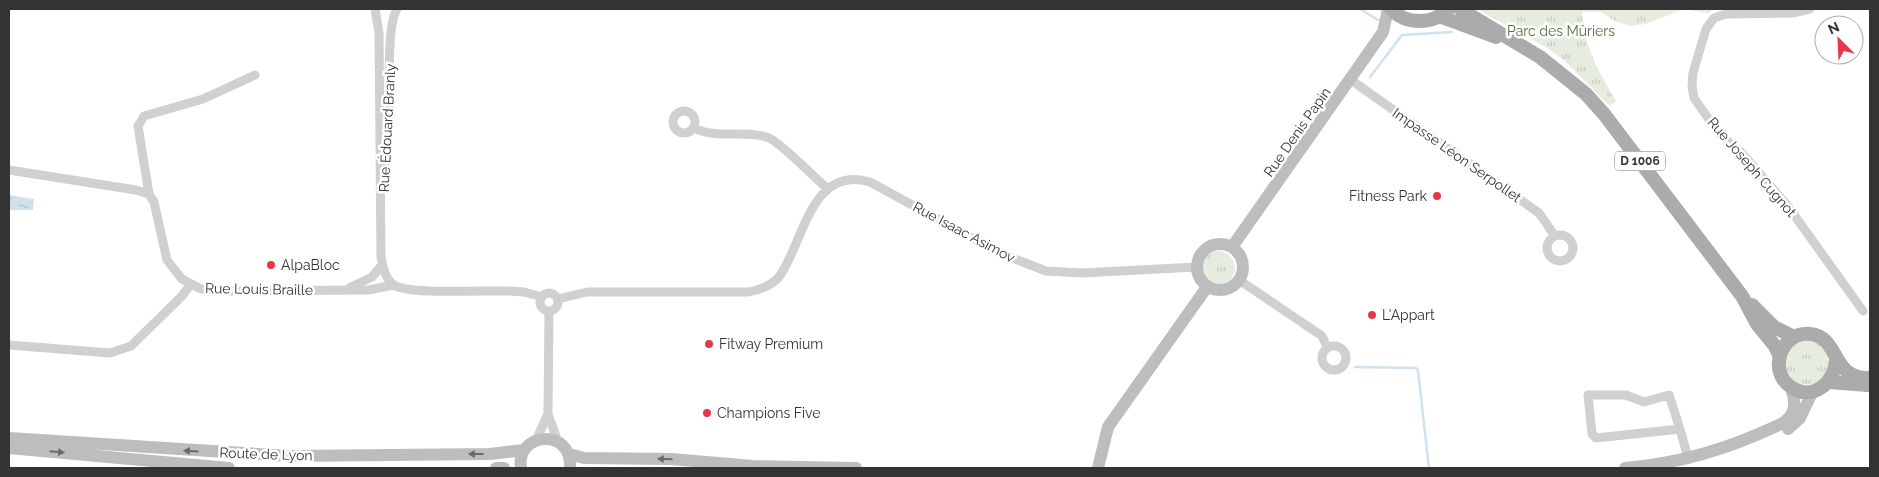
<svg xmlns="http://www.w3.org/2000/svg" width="1879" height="477" font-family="Raleway,sans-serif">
  <defs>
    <pattern id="grass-tufts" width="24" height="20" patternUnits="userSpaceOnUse" patternTransform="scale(1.25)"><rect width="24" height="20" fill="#e6ecdf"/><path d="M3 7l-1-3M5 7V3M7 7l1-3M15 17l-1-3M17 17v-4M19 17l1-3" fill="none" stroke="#c6cbc0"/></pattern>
    <pattern id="water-ripples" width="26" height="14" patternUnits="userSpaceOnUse" patternTransform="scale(1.25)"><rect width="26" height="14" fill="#cfe2ee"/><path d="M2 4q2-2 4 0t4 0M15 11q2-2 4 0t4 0" fill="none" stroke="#b2c2cd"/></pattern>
  </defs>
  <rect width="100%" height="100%" fill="#fff"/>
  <path fill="url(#grass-tufts)" d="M 1477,9 L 1715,9 L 1708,13 L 1683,9 L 1646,24 L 1630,26 L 1615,21 L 1601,12 L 1582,12 C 1584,46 1599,73 1616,101 L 1610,106 L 1567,63 L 1549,49 Z
    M1201 268a17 17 0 1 1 34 0a17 17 0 1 1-34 0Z
    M1785 363a22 22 0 1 1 44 0a22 22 0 1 1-44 0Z"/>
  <path fill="url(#water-ripples)" d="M 9,195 L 34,199 L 33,210 L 9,210 Z"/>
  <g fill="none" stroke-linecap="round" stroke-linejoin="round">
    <path stroke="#cfe2ee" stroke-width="2.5" d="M 1360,9 L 1378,20
      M 1370,77 L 1402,35 L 1452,32
      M 1355,367 L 1416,368 L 1418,371 L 1429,468"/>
    <path stroke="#d0d0d0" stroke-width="9" d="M 375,9 L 379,33 L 381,257 C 383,267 385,279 394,285 C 408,295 487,290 509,291 L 524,292 L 542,297
      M 1810,9 L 1793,13 L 1726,14 L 1714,18 L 1706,29 L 1693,73 L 1692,86 L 1694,98 L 1720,135 L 1741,152 L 1787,205 L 1863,311
      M 1351,80 L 1539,213 L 1555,236
      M673 122a11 11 0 1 1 22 0a11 11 0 1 1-22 0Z
      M 694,128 C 718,140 745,129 769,138 C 780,142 816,179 828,189
      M 9,170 L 136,190 L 149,194 L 154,202 L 167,260 L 182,279 L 201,289 L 228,291 L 368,290 L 394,285
      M 385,171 C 386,153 389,135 390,117 C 390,93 386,27 397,9
      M 149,194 L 138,126 L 144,116 L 203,99 L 255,75
      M1547 248a13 13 0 1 1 26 0a13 13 0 1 1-26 0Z
      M 1239,280 L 1322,336 L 1327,347
      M 349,288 L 372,277 L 382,265
      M540 302a9 9 0 1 1 18 0a9 9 0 1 1-18 0Z
      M 558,299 L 587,292 L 749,292 C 761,289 774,285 781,274 C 804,239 812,165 870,182 L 1002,254 L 1046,271 L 1082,273 L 1196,267
      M 549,311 L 548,414 L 558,442
      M 9,345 L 110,353 L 131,346 L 182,296 L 190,285
      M1322 358a12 12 0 1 1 24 0a12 12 0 1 1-24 0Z
      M 1680,429 L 1596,438 L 1592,434 L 1588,395 L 1626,395 L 1644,402 L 1669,395 C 1676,416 1683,437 1688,459
      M 536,440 L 548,414"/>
    <path stroke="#bdbdbd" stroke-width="12" d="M1197 267a23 23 0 1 1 46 0a23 23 0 1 1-46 0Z
      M 1232,247 L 1383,32 L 1388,9
      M 1788,429 L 1800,418 L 1813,391
      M 9,438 L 289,456 L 490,454 L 524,450
      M 9,448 L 229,468
      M 569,454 L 584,458 L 671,459 L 753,466 L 856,468
      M 496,468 L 504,468
      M 521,468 C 515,432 573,427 570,468
      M 1098,468 L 1108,427 L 1207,287
      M 1625,468 C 1682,463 1727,449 1779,425 C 1795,417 1797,404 1791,388"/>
    <path stroke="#ababab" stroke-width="14" d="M 1391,9 C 1406,25 1433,25 1448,9
      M 1460,9 L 1540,57 L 1586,94 L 1604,114 L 1742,296 L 1757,324 L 1775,346 L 1779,355
      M 1439,16 L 1496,37
      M 1752,305 L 1774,327 L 1794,337
      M 1836,360 C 1835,383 1812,402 1791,387 C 1767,371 1781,331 1810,334 C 1841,337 1830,380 1870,378
      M 1829,382 L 1868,385"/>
  </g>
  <defs><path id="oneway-solid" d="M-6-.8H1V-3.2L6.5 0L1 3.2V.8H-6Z" transform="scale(1.25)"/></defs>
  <g fill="#6a6a6a">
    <use href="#oneway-solid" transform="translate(191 451) rotate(-176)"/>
    <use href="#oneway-solid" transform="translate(57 452) rotate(5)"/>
    <use href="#oneway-solid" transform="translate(476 454) rotate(180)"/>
    <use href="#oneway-solid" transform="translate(665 459) rotate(-178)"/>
  </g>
  <g fill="#e63946" stroke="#fff" stroke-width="2">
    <circle cx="1437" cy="196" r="5"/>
    <circle cx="271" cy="265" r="5"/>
    <circle cx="1372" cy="315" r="5"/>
    <circle cx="709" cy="344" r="5"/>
    <circle cx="707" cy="413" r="5"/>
  </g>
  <g text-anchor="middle" stroke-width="5" stroke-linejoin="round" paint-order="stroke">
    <rect fill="#fff" stroke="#707070" stroke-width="1" x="1615" y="151.5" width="50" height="19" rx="4"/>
    <g font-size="12" font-weight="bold" fill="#333">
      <text x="1640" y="165">D 1006</text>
    </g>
    <g font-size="14" fill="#56703f" stroke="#fff">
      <text x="1561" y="36">Parc des Mûriers</text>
    </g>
    <g font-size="14" fill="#333" stroke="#fff">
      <text transform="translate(387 128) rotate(-87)" y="5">Rue Édouard Branly</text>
      <text transform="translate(1297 132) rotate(-55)" y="5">Rue Denis Papin</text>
      <text transform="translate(1457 155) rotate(35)" y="5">Impasse Léon Serpollet</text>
      <text transform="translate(1752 167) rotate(49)" y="5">Rue Joseph Cugnot</text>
      <text transform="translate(964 232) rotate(28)" y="5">Rue Isaac Asimov</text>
      <text transform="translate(259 289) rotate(1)" y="5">Rue Louis Braille</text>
      <text transform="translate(266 454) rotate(2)" y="5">Route de Lyon</text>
    </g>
    <g font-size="14" fill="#333" stroke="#fff" text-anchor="start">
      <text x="1427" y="201" text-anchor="end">Fitness Park</text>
      <text x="281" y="270">AlpaBloc</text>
      <text x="1382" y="320">L'Appart</text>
      <text x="719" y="349">Fitway Premium</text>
      <text x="717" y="418">Champions Five</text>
    </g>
  </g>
  <rect width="1879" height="477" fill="none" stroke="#333333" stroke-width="20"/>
  <g transform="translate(1839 40) rotate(336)"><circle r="24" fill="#ffffff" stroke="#adadad"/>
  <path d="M0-4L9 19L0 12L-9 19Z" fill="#e63946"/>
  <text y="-8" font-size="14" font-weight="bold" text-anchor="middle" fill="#333333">N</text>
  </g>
</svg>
